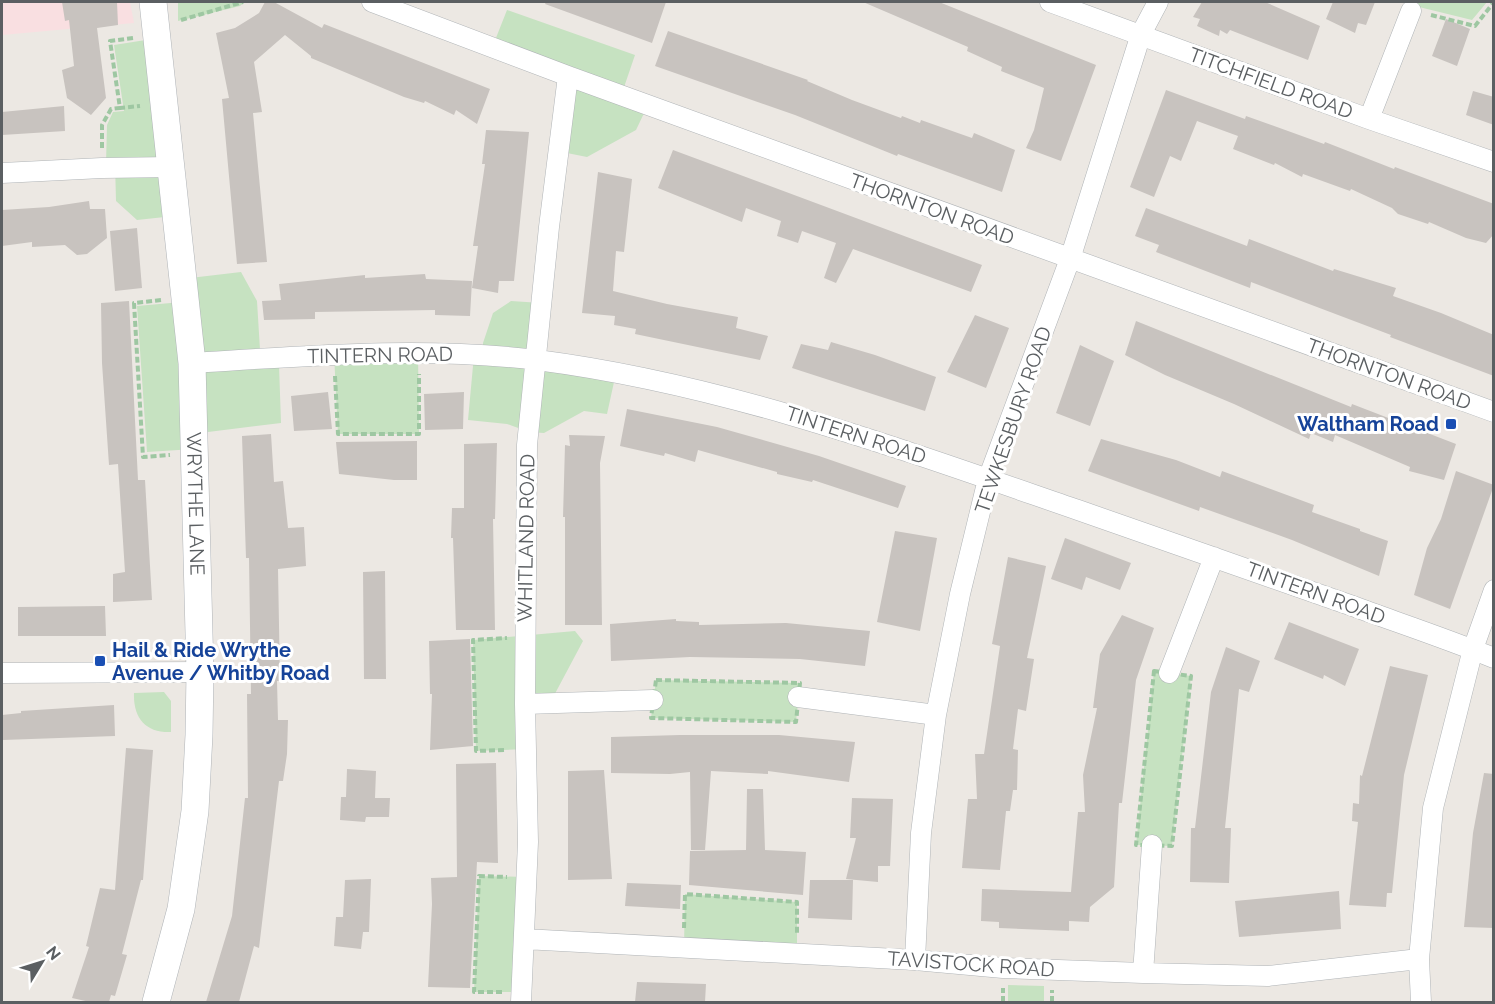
<svg xmlns="http://www.w3.org/2000/svg" width="1495" height="1004" font-family="Raleway,sans-serif">
  <rect width="100%" height="100%" fill="#ece8e3"/>
  <path fill="#f9dfe1" d="M 2,2 L 130,2 L 134,23 L 2,35 Z"/>
  <path fill="#c6e2c1" d="M 178,2 L 245,2 L 240,6 L 178,21 Z
    M 1407,2 L 1487,2 L 1472,20 L 1415,6 Z
    M 507,10 L 635,55 L 621,96 L 492,48 Z
    M 152,39 L 174,216 L 137,220 L 116,201 L 115,163 L 106,164 L 107,125 L 113,112 L 124,111 L 114,45 Z
    M 572,83 L 646,109 L 636,130 L 587,157 L 562,152 Z
    M 241,272 L 257,301 L 261,366 L 279,365 L 281,423 L 200,433 L 190,278 Z
    M 511,301 L 541,303 L 537,360 L 616,373 L 607,414 L 584,411 L 544,433 L 529,432 L 507,424 L 468,420 L 474,355 L 483,355 L 483,343 L 493,313 Z
    M 182,302 L 194,449 L 147,452 L 137,306 Z
    M 418,353 L 419,434 L 338,434 L 334,354 Z
    M 575,631 L 583,641 L 550,703 L 526,704 L 526,749 L 476,751 L 473,640 Z
    M 1154,671 L 1191,676 L 1172,846 L 1136,845 Z
    M 656,680 L 800,683 L 796,722 L 651,718 Z
    M 164,692 L 171,701 L 171,732 C 146,733 133,718 134,693 Z
    M 479,876 L 526,877 L 521,992 L 474,992 Z
    M 685,894 L 797,902 L 797,953 L 684,947 Z
    M 1008,985 L 1044,986 L 1044,1002 L 1008,1002 Z"/>
  <path fill="#c8c3bf" d="M 62,2 L 117,2 L 118,25 L 97,28 L 106,98 L 91,115 L 67,98 L 62,70 L 74,66 L 69,20 L 65,21 Z
    M 265,2 L 274,2 L 322,28 L 324,24 L 490,89 L 477,124 L 456,110 L 454,115 L 425,101 L 424,103 L 404,97 L 311,58 L 311,56 L 285,35 L 254,62 L 262,112 L 253,113 L 267,262 L 237,264 L 222,99 L 229,98 L 216,33 L 235,28 L 259,13 Z
    M 546,2 L 666,2 L 652,43 L 545,4 Z
    M 863,2 L 939,2 L 1096,65 L 1061,161 L 1026,148 L 1034,130 L 1044,88 L 1001,71 L 1002,67 L 967,51 L 968,47 Z
    M 1202,2 L 1265,2 L 1320,26 L 1308,60 L 1230,30 L 1227,34 L 1220,30 L 1219,36 L 1197,26 L 1200,19 L 1193,17 Z
    M 1333,2 L 1375,2 L 1366,25 L 1358,23 L 1355,33 L 1326,19 Z
    M 1446,19 L 1470,29 L 1457,66 L 1432,56 Z
    M 668,31 L 808,80 L 807,81 L 852,100 L 901,118 L 902,116 L 920,123 L 921,120 L 972,138 L 974,133 L 1015,150 L 1002,192 L 898,154 L 897,156 L 795,115 L 655,66 Z
    M 1166,90 L 1245,119 L 1246,116 L 1324,144 L 1325,142 L 1394,169 L 1395,167 L 1494,204 L 1494,234 L 1486,243 L 1466,238 L 1429,222 L 1428,224 L 1398,214 L 1392,208 L 1351,189 L 1350,191 L 1303,174 L 1302,177 L 1275,163 L 1274,165 L 1233,149 L 1238,136 L 1197,121 L 1181,161 L 1170,156 L 1154,197 L 1130,187 Z
    M 1473,91 L 1494,97 L 1494,125 L 1466,115 Z
    M 64,106 L 65,131 L 2,135 L 2,112 Z
    M 486,130 L 529,132 L 514,281 L 499,281 L 498,293 L 472,288 L 478,246 L 473,246 L 485,164 L 482,164 Z
    M 673,150 L 982,265 L 971,292 L 853,249 L 836,283 L 824,278 L 836,243 L 802,231 L 798,243 L 777,236 L 781,221 L 746,208 L 742,222 L 658,188 Z
    M 598,172 L 632,179 L 624,252 L 616,251 L 613,291 L 667,304 L 738,317 L 736,328 L 768,336 L 760,360 L 635,334 L 636,329 L 614,325 L 615,316 L 582,313 Z
    M 89,201 L 90,209 L 105,209 L 107,238 L 87,254 L 77,255 L 65,245 L 32,247 L 32,242 L 2,246 L 2,210 L 49,207 Z
    M 1146,208 L 1247,246 L 1249,239 L 1333,271 L 1334,269 L 1396,288 L 1393,296 L 1441,313 L 1494,335 L 1494,376 L 1390,337 L 1391,335 L 1251,282 L 1250,288 L 1156,252 L 1159,245 L 1135,236 Z
    M 137,228 L 142,288 L 115,291 L 110,231 Z
    M 425,274 L 426,279 L 472,281 L 470,316 L 435,315 L 435,310 L 315,312 L 315,319 L 264,320 L 262,301 L 281,300 L 279,284 L 365,275 L 365,278 Z
    M 129,301 L 138,480 L 145,480 L 152,600 L 113,602 L 113,574 L 125,572 L 118,464 L 109,465 L 102,363 L 101,303 Z
    M 975,315 L 1009,328 L 986,388 L 947,372 Z
    M 1136,321 L 1351,407 L 1352,404 L 1456,444 L 1444,480 L 1409,471 L 1410,467 L 1335,435 L 1333,442 L 1311,433 L 1309,439 L 1234,404 L 1165,375 L 1125,355 Z
    M 831,342 L 875,355 L 936,377 L 925,411 L 792,368 L 801,344 L 828,350 Z
    M 1080,345 L 1114,361 L 1090,426 L 1056,413 Z
    M 328,392 L 332,429 L 294,431 L 291,396 Z
    M 464,392 L 463,429 L 425,430 L 424,394 Z
    M 627,409 L 717,427 L 819,456 L 906,486 L 898,508 L 813,480 L 812,482 L 777,474 L 777,472 L 698,450 L 695,462 L 665,453 L 664,456 L 620,446 Z
    M 271,434 L 274,482 L 283,481 L 288,528 L 304,527 L 306,566 L 278,569 L 280,681 L 277,681 L 278,720 L 288,720 L 287,754 L 283,781 L 279,781 L 259,948 L 254,946 L 239,1002 L 206,1002 L 232,916 L 245,798 L 248,798 L 247,694 L 251,694 L 249,558 L 246,558 L 242,436 Z
    M 569,435 L 605,436 L 600,463 L 602,625 L 565,625 L 565,517 L 563,517 L 565,445 L 570,446 Z
    M 1101,439 L 1176,460 L 1220,477 L 1222,471 L 1314,505 L 1312,512 L 1360,529 L 1360,531 L 1388,541 L 1379,576 L 1292,540 L 1200,507 L 1199,511 L 1088,471 Z
    M 417,441 L 417,480 L 394,480 L 339,474 L 336,442 Z
    M 497,443 L 495,519 L 493,519 L 495,630 L 456,630 L 453,538 L 451,538 L 452,508 L 464,508 L 464,444 Z
    M 1456,471 L 1494,485 L 1450,609 L 1414,595 L 1427,548 L 1441,519 Z
    M 895,531 L 937,538 L 920,631 L 877,622 Z
    M 1065,538 L 1131,563 L 1120,590 L 1086,577 L 1082,590 L 1051,579 Z
    M 1008,557 L 1046,566 L 1027,658 L 1034,659 L 1026,711 L 1018,709 L 1013,749 L 1018,750 L 1017,790 L 1013,790 L 1010,811 L 1006,811 L 1000,870 L 962,868 L 968,799 L 977,799 L 975,754 L 984,754 L 1000,646 L 992,644 Z
    M 385,571 L 386,679 L 364,679 L 363,572 Z
    M 105,606 L 106,636 L 18,636 L 18,607 Z
    M 1122,615 L 1154,628 L 1136,680 L 1122,803 L 1119,803 L 1114,887 L 1090,907 L 1089,922 L 1069,921 L 1069,931 L 999,928 L 999,922 L 981,921 L 982,889 L 1071,892 L 1078,812 L 1085,812 L 1083,775 L 1097,708 L 1093,708 L 1100,654 Z
    M 676,619 L 676,621 L 699,622 L 699,625 L 786,623 L 870,631 L 865,666 L 800,659 L 690,657 L 611,661 L 610,624 Z
    M 1289,622 L 1359,649 L 1345,686 L 1324,675 L 1323,679 L 1274,659 Z
    M 470,639 L 473,746 L 430,750 L 432,694 L 430,694 L 429,641 Z
    M 1226,647 L 1260,661 L 1249,692 L 1239,689 L 1225,828 L 1231,828 L 1229,883 L 1190,882 L 1191,828 L 1195,828 L 1211,692 Z
    M 1390,666 L 1428,675 L 1404,775 L 1392,893 L 1387,893 L 1386,907 L 1349,905 L 1358,822 L 1352,821 L 1353,803 L 1359,804 L 1360,775 L 1362,776 Z
    M 114,705 L 115,736 L 3,740 L 2,715 L 21,713 L 21,711 Z
    M 680,735 L 779,735 L 855,742 L 849,782 L 768,771 L 768,774 L 711,771 L 705,850 L 691,850 L 690,772 L 670,774 L 611,773 L 611,737 Z
    M 126,748 L 153,750 L 143,880 L 141,880 L 122,954 L 127,955 L 115,996 L 111,995 L 109,1002 L 90,1002 L 72,998 L 89,947 L 86,946 L 100,888 L 115,890 Z
    M 496,763 L 498,863 L 477,862 L 470,988 L 428,987 L 432,904 L 431,878 L 457,877 L 456,764 Z
    M 347,769 L 376,771 L 375,798 L 390,798 L 389,817 L 366,817 L 365,822 L 340,820 L 341,797 L 346,797 Z
    M 604,770 L 612,879 L 568,880 L 568,771 Z
    M 1484,773 L 1494,774 L 1494,928 L 1464,927 L 1473,833 Z
    M 747,789 L 763,789 L 765,850 L 806,852 L 803,895 L 689,885 L 690,851 L 746,850 Z
    M 852,798 L 893,799 L 890,866 L 878,866 L 878,882 L 846,879 L 856,838 L 850,838 Z
    M 371,879 L 369,932 L 363,932 L 361,949 L 334,946 L 336,917 L 343,917 L 345,880 Z
    M 810,880 L 853,880 L 852,920 L 808,918 Z
    M 627,883 L 681,885 L 680,909 L 625,906 Z
    M 1339,891 L 1341,929 L 1239,937 L 1235,901 Z
    M 637,982 L 706,984 L 705,1002 L 635,1002 Z"/>
  <g fill="none" stroke-linecap="round" stroke-linejoin="round">
    <defs>
      <path id="street" d="M 372,2 L 568,76 L 1494,412
        M 1050,2 L 1369,119 L 1494,162
        M 1369,119 L 1411,11
        M 2,173 L 102,168 L 172,167
        M 192,363 C 306,356 422,346 537,360 C 724,384 901,449 1078,510 C 1168,541 1257,573 1347,604 C 1396,622 1445,638 1494,658
        M 2,673 L 200,672
        M 1169,673 L 1214,557
        M 798,697 L 936,715
        M 525,704 L 653,700
        M 524,939 L 915,960 L 1003,968 L 1143,973 L 1268,976 L 1419,959
        M 915,960 L 921,833 L 936,715 L 960,594 L 988,479 L 1070,259 L 1141,34 L 1158,2
        M 1143,973 L 1152,845
        M 521,1002 L 528,842 L 525,704 L 527,445 L 549,227 L 568,76
        M 1421,1002 L 1419,959 L 1433,808 L 1473,649 L 1494,590"/>
      <g id="secondary">
        <path id="s1" d="M 153,2 L 192,363 L 200,672 L 199,735 L 195,811 L 181,909 L 156,1002"/>
      </g>
    </defs>
    <use href="#street" stroke="#b0b4b7" stroke-width="21"/>
    <use href="#secondary" stroke="#afb3b7" stroke-width="28"/>
    <path stroke="#9ec7a2" stroke-width="4" stroke-dasharray="6 3" stroke-linecap="butt" d="M 1431,15 L 1475,26 L 1494,2
      M 181,20 L 243,2
      M 133,38 L 110,41 L 120,108 L 140,106
      M 102,148 L 102,125 L 111,109 L 120,108
      M 161,300 L 134,303 L 143,457 L 170,455
      M 335,376 L 338,434 L 419,434 L 419,374
      M 1154,671 L 1191,676 L 1172,846 L 1136,845 Z
      M 656,680 L 800,683 L 796,722 L 651,718 Z
      M 504,750 L 476,751 L 473,640 L 507,638
      M 684,928 L 685,894 L 797,902 L 797,934
      M 502,992 L 474,992 L 479,876 L 507,877
      M 1003,1002 L 1003,988
      M 1052,1002 L 1052,990"/>
    <use href="#street" stroke="#fff" stroke-width="20"/>
    <use href="#secondary" stroke="#fff" stroke-width="27"/>
  </g>
  <g fill="#1a4fb4" stroke="#fff" stroke-width="2">
    <rect x="1445" y="418" width="12" height="12" rx="3"/>
    <rect x="94" y="655" width="12" height="12" rx="3"/>
  </g>
  <g text-anchor="middle" stroke-width="6" stroke-linejoin="round" paint-order="stroke">
    <g font-size="20" fill="#5b5f62" stroke="#fff">
      <text transform="translate(1271 83) rotate(20)" y="7">TITCHFIELD ROAD</text>
      <text transform="translate(932 209) rotate(20)" y="7">THORNTON ROAD</text>
      <text transform="translate(380 355) rotate(-1)" y="7">TINTERN ROAD</text>
      <text transform="translate(1389 374) rotate(20)" y="7">THORNTON ROAD</text>
      <text transform="translate(1013 420) rotate(-71)" y="7">TEWKESBURY ROAD</text>
      <text transform="translate(856 435) rotate(18)" y="7">TINTERN ROAD</text>
      <text dy="7" stroke="none"><textPath href="#s1" startOffset="504">WRYTHE LANE</textPath></text>
      <text transform="translate(526 538) rotate(-89)" y="7">WHITLAND ROAD</text>
      <text transform="translate(1316 593) rotate(20)" y="7">TINTERN ROAD</text>
      <text transform="translate(971 964) rotate(4)" y="7">TAVISTOCK ROAD</text>
    </g>
    <g font-size="20" font-weight="bold" fill="#164399" stroke="#fff" text-anchor="end">
      <text x="1439" y="431">Waltham Road</text>
      <text x="112" y="657" text-anchor="start">Hail &amp; Ride Wrythe<tspan x="112" dy="23">Avenue / Whitby Road</tspan></text>
    </g>
  </g>
  <rect width="1495" height="1004" fill="none" stroke="#5b5f62" stroke-width="6"/>
  <g transform="translate(42 962) rotate(52)" stroke="#ffffff" stroke-width="4.5" paint-order="stroke">
  <path d="M0-4.5L10 22L0 15L-10 22Z" fill="#5b5f62"/>
  <text y="-9" font-size="16" font-weight="bold" text-anchor="middle" fill="#5b5f62">N</text>
  </g>
</svg>
